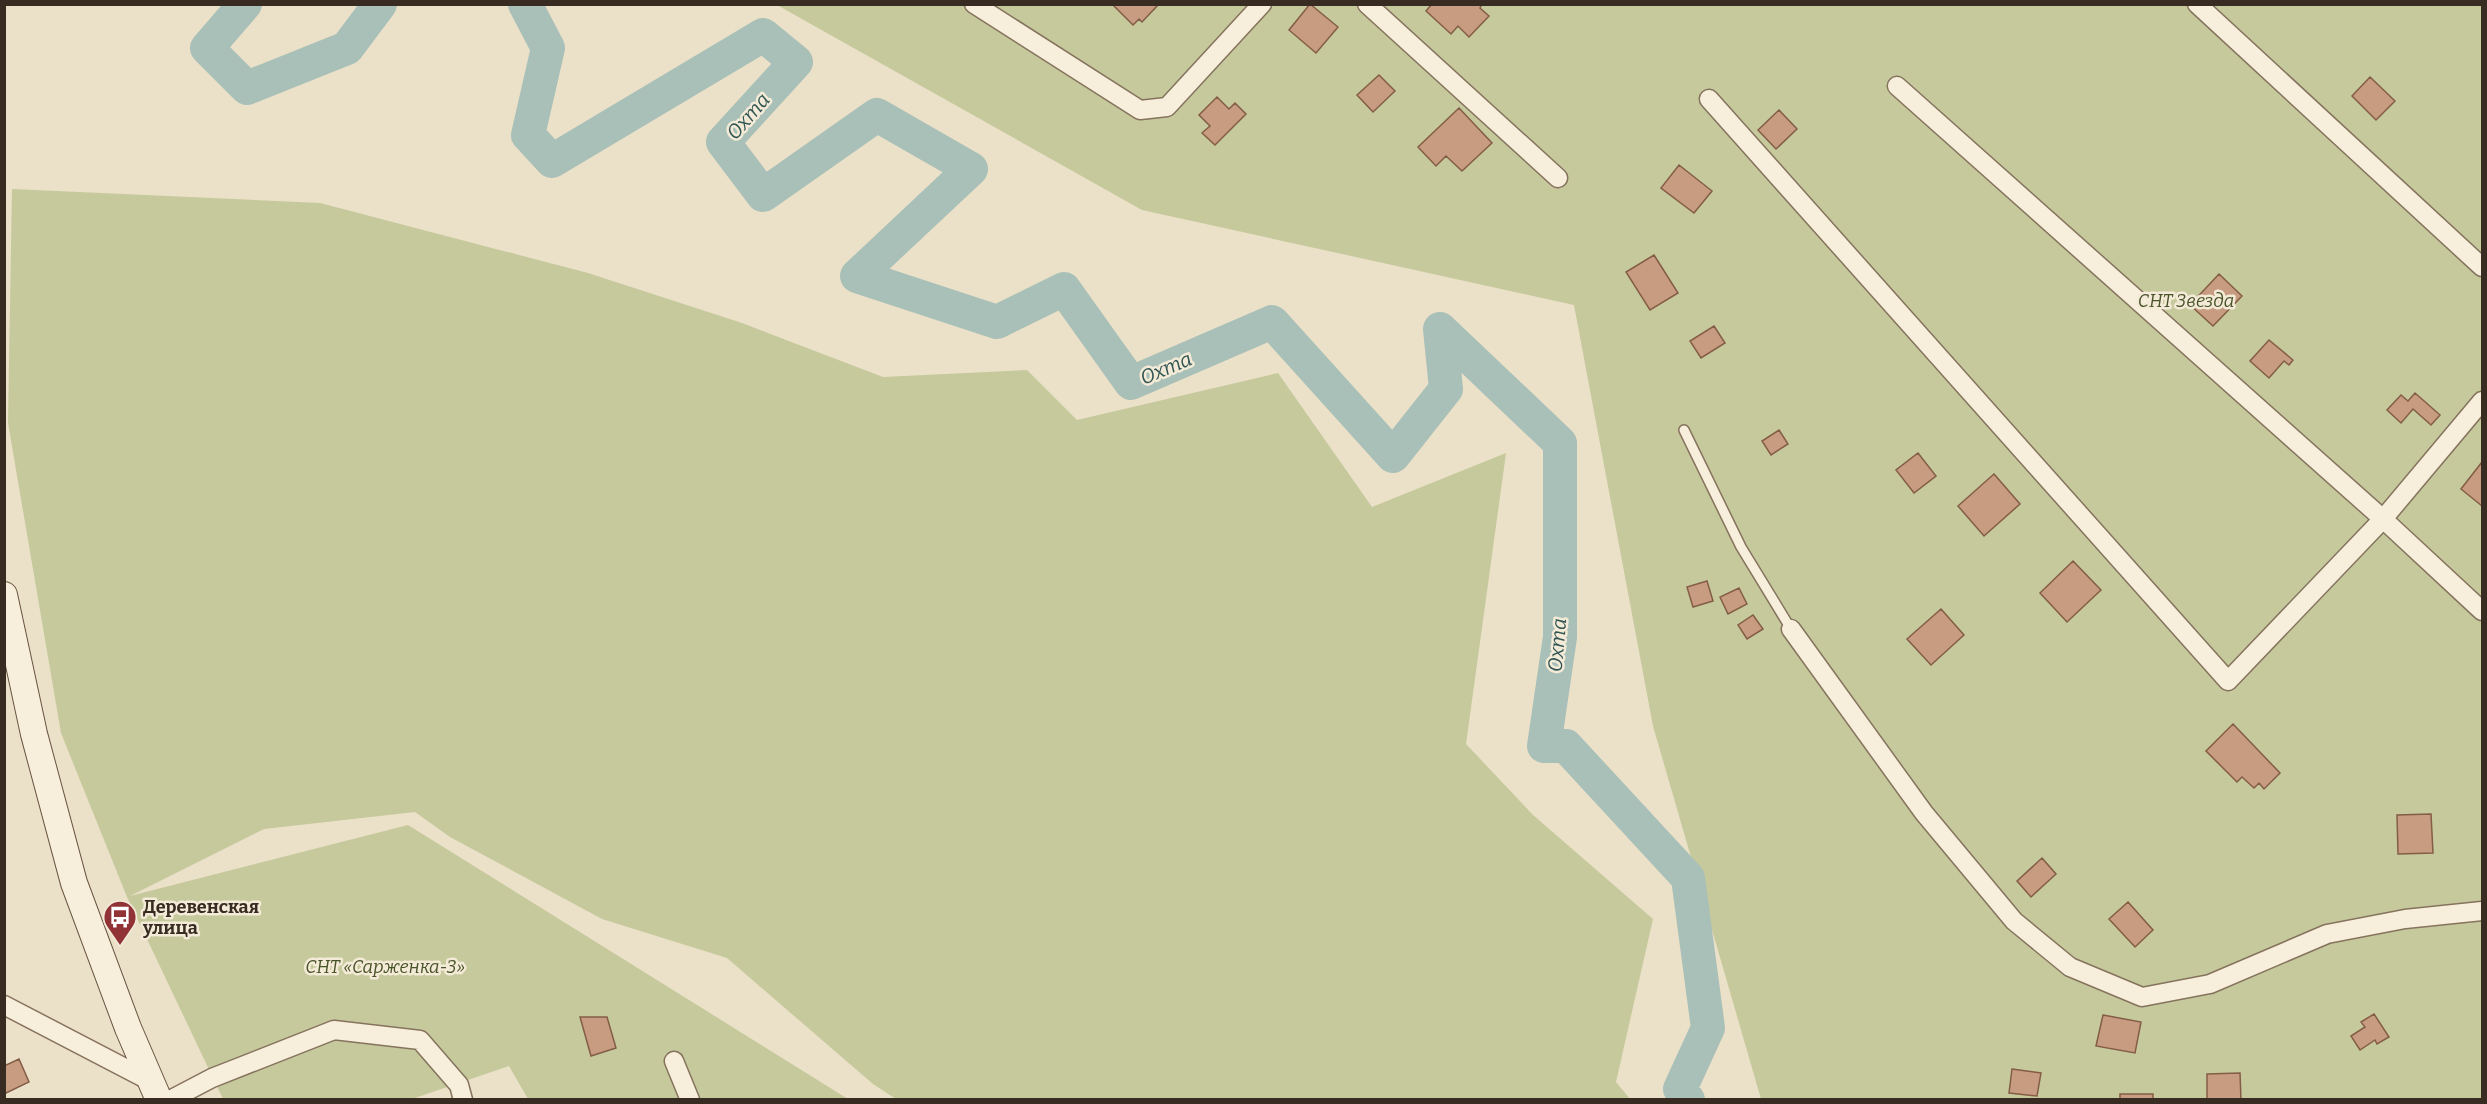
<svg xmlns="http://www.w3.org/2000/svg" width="2487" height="1104" font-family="Bitter,serif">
  <rect width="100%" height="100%" fill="#ebe0c8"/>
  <path fill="#c5c99c" d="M 777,5 L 2482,5 L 2482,1099 L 1761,1099 L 1653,726 L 1574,305 L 1142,210 Z
    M 12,189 L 320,203 L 588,273 L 742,323 L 883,377 L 1027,370 L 1077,420 L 1278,373 L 1372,507 L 1506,453 L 1466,744 L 1533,815 L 1653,919 L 1616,1082 L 1630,1099 L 896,1099 L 873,1084 L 727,958 L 602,919 L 450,837 L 415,812 L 264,829 L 130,896 L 408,825 L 848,1099 L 528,1099 L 509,1066 L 412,1099 L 223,1099 L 127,897 L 61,733 L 8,423 Z"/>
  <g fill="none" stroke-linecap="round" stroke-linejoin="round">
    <path stroke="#a9c0b8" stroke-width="34" d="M 245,4 L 207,48 L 247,88 L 347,48 L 380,4
      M 525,4 L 548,48 L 528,135 L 552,161 L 763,35 L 796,62 L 723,142 L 763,195 L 877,115 L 971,169 L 857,276 L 997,322 L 1064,289 L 1131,383 L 1272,322 L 1393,456 L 1446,389 L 1440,329 L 1560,443 L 1560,637 L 1544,746 L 1566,746 L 1688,878 L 1708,1028 L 1680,1089 L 1688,1100"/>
  </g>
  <path fill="#c79c81" stroke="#845d46" stroke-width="1.5" d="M 1112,4 L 1156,4 L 1157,6 L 1142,22 L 1139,19 L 1133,25 Z
    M 1310,4 L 1338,27 L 1316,53 L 1289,30 Z
    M 1432,4 L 1482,4 L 1480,8 L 1489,16 L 1469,37 L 1458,26 L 1451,34 L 1426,11 Z
    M 1379,75 L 1395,91 L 1373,112 L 1357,95 Z
    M 2370,77 L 2395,101 L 2376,120 L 2352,96 Z
    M 1217,97 L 1229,109 L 1235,103 L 1246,114 L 1215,145 L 1202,133 L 1210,126 L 1199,115 Z
    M 1459,108 L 1492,143 L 1462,171 L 1446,156 L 1436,166 L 1418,147 Z
    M 1779,110 L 1797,129 L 1776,149 L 1758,130 Z
    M 1679,165 L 1712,191 L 1694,213 L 1661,188 Z
    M 1654,255 L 1678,293 L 1650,310 L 1626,272 Z
    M 2219,274 L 2242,296 L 2213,326 L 2190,305 Z
    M 1714,326 L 1725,343 L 1701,358 L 1690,341 Z
    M 2269,340 L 2293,360 L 2289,365 L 2284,361 L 2269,378 L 2250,361 Z
    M 2415,393 L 2440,415 L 2431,425 L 2413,409 L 2401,423 L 2387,410 L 2401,395 L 2408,401 Z
    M 1779,430 L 1788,444 L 1771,455 L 1762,441 Z
    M 1918,453 L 1936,476 L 1914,493 L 1896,470 Z
    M 2482,462 L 2482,506 L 2461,489 Z
    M 1994,474 L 2020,504 L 1984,536 L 1958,506 Z
    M 2073,561 L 2101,590 L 2067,622 L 2040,593 Z
    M 1707,581 L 1713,601 L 1693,607 L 1687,587 Z
    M 1739,588 L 1747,604 L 1728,614 L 1720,597 Z
    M 1941,609 L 1964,635 L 1931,665 L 1907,639 Z
    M 1753,615 L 1763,629 L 1747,639 L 1738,625 Z
    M 2233,724 L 2280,773 L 2264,789 L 2259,783 L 2254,788 L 2242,777 L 2237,782 L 2206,751 Z
    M 2431,814 L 2433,853 L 2398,854 L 2397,815 Z
    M 2042,858 L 2056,874 L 2031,897 L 2017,881 Z
    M 2128,902 L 2153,930 L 2135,947 L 2109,919 Z
    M 2374,1014 L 2389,1037 L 2377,1044 L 2375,1040 L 2360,1050 L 2351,1036 L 2365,1027 L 2361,1022 Z
    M 2103,1015 L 2141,1022 L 2135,1053 L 2096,1046 Z
    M 580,1017 L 607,1017 L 616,1048 L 591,1056 Z
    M 19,1059 L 29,1082 L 4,1094 L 4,1066 Z
    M 2012,1069 L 2041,1073 L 2037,1096 L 2009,1093 Z
    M 2240,1073 L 2241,1100 L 2207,1100 L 2207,1074 Z
    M 2120,1094 L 2153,1094 L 2153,1100 L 2120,1100 Z"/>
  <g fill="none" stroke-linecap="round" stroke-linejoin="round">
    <defs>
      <path id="service" d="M 1684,430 L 1741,547 L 1791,629"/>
      <path id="minor" d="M 974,4 L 1140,110 L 1167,107 L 1262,4
        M 1367,4 L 1558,178
        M 2197,4 L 2482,267
        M 1897,86 L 2383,519 L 2482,611
        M 1709,99 L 2228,681 L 2383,519 L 2482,401
        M 1791,629 L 1924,813 L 2014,921 L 2070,967 L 2142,997 L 2210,984 L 2327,934 L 2405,919 L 2482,911
        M 4,1005 L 150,1081
        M 674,1061 L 690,1100
        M 170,1100 L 212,1078 L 334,1030 L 420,1040 L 459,1085 L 463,1100"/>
      <path id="secondary" d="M 4,595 L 34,734 L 74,883 L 128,1028 L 159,1100"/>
    </defs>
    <use href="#service" stroke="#86735e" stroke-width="12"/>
    <use href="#minor" stroke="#86735e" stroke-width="21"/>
    <use href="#secondary" stroke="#685441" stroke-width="28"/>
    <use href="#service" stroke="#f7eedb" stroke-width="9"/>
    <use href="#minor" stroke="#f7eedb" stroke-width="18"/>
    <use href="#secondary" stroke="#f7eedb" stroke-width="26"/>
  </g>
  <defs>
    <symbol id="bus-pin" viewBox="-11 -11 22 30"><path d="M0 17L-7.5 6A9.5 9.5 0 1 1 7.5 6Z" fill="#913236" stroke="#f3ead7"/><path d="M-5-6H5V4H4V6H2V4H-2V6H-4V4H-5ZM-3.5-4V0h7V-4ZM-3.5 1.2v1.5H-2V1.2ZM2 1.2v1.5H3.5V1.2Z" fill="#fff"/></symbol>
  </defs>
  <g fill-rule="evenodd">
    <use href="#bus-pin" x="101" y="898" width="38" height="52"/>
  </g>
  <g text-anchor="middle" stroke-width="5" stroke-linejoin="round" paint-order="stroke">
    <g font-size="18" font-style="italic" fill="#495329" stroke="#f3ead7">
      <text x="2186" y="307">СНТ Звезда</text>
      <text x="385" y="973">СНТ «Сарженка-3»</text>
    </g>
    <g font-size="18" font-weight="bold" fill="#382b21" stroke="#f3ead7" text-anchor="start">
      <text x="143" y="913">Деревенская<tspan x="143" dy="21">улица</tspan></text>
    </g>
    <g font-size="20" font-style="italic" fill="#315653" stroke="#f3ead7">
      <text transform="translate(748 116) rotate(-49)" y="7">Охта</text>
      <text transform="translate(1166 368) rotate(-23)" y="7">Охта</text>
      <text transform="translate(1557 645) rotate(-85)" y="7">Охта</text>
    </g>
  </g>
  <rect width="2487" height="1104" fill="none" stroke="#382b21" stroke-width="12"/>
</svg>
